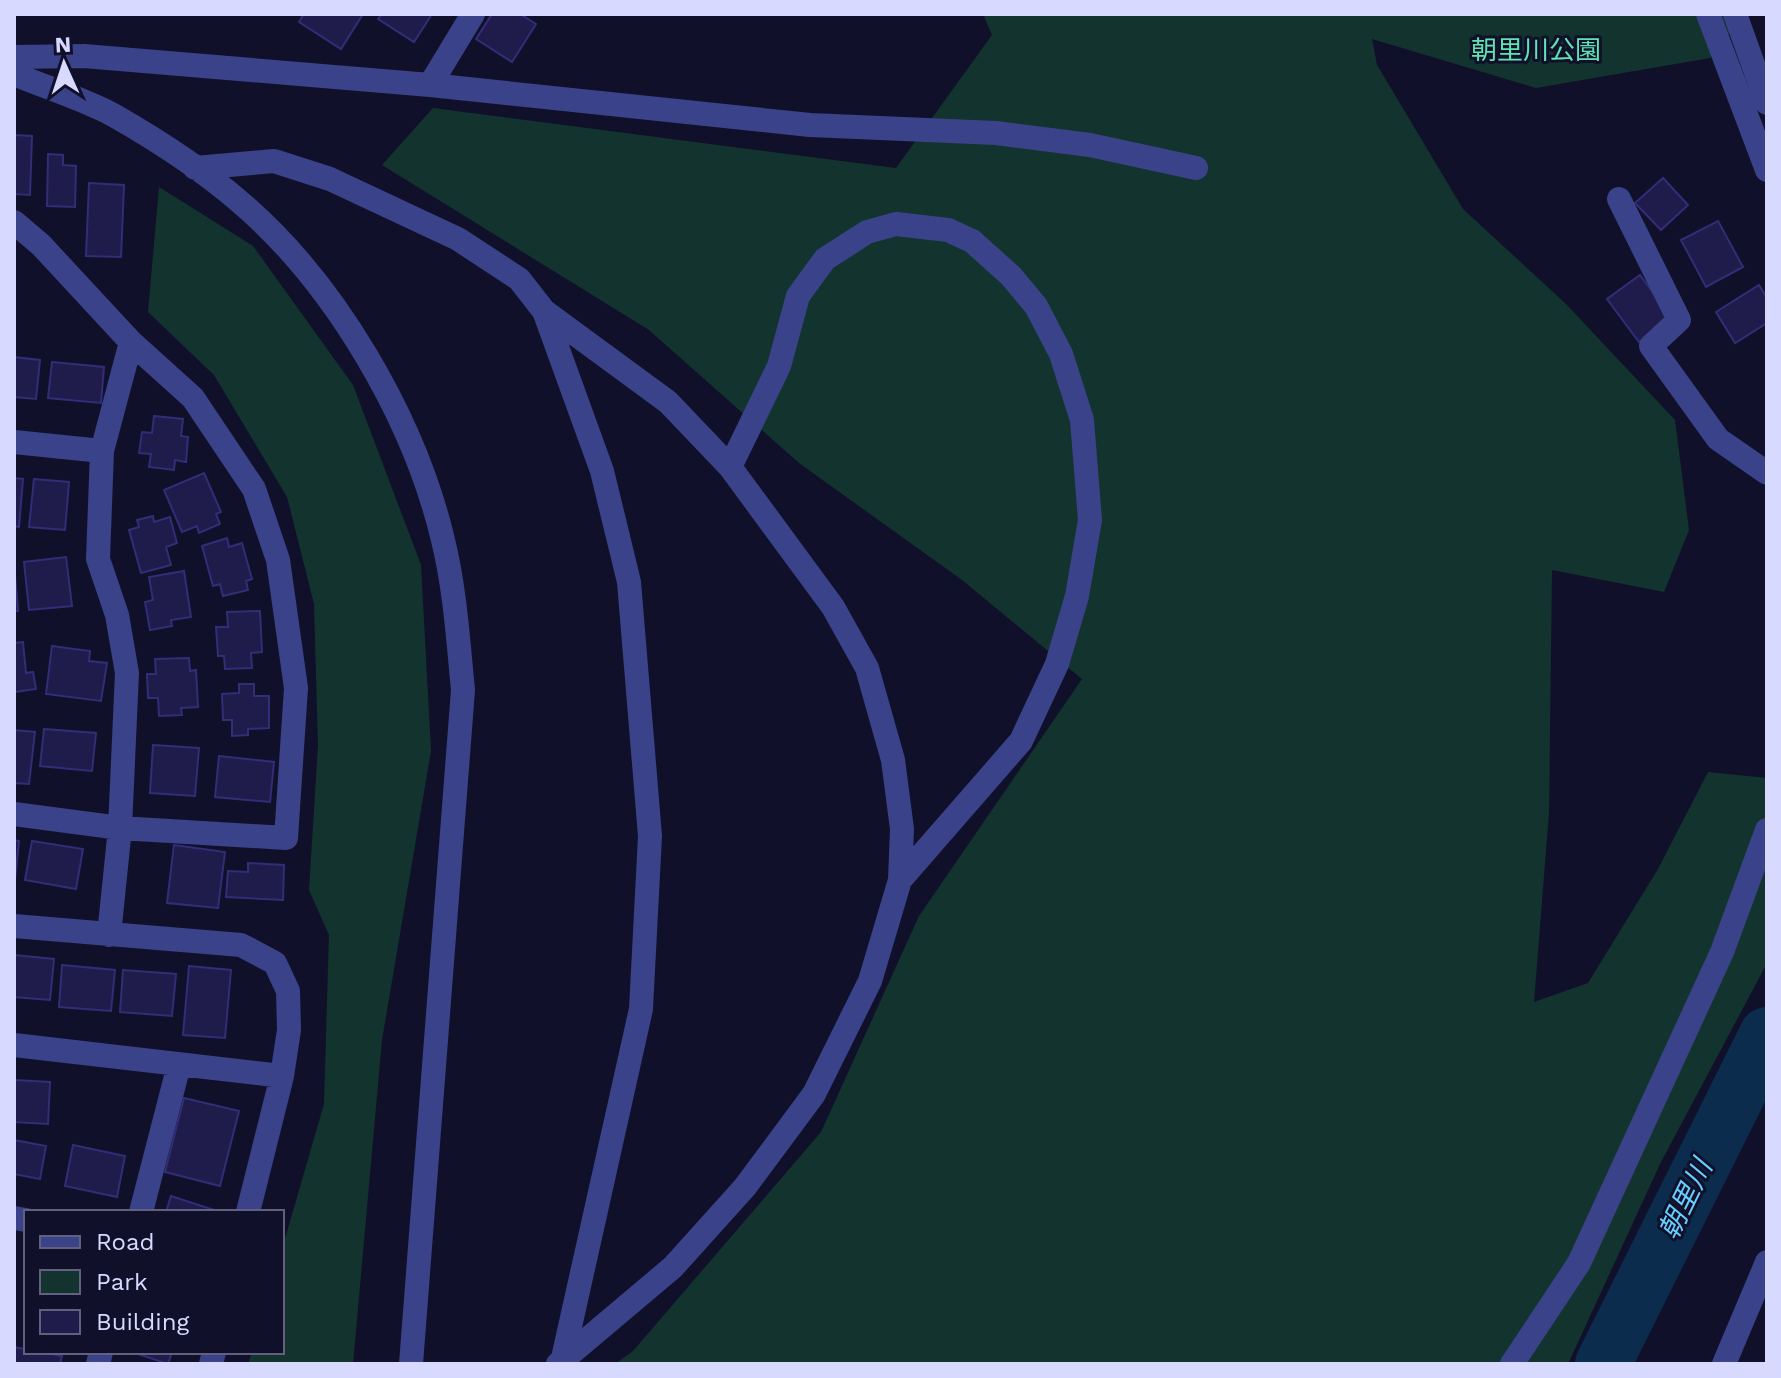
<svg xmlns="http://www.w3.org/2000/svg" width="1781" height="1378" font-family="'Work Sans','Noto Sans JP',sans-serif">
  <rect width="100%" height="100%" fill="#11102a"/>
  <path fill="#13342e" d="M 983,14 L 1744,14 L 1710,58 L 1536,88 L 1372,39 L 1377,65 L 1463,209 L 1566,304 L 1675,420 L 1689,530 L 1664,592 L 1552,570 L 1549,813 L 1534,1002 L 1588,983 L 1658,869 L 1708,772 L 1767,778 L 1767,963 L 1660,1164 L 1568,1364 L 615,1364 L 633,1351 L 821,1132 L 919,916 L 1082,679 L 962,580 L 799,463 L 649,330 L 382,165 L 433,108 L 896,168 L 992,35 Z
    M 159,187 L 253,246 L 353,385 L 421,565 L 431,751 L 382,1040 L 353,1364 L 248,1364 L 252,1352 L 282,1352 L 282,1249 L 324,1104 L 329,935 L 309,890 L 318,745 L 314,604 L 287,497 L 214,375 L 148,312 Z"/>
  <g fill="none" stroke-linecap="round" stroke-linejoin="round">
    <path stroke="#0b2c4d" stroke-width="56" d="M 1603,1364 L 1767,1035"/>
  </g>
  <path fill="#1f1b4b" stroke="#322d77" stroke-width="2" d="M 304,14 L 363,14 L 341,49 L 299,22 Z
    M 382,14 L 432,14 L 414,42 L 378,19 Z
    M 492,14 L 520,14 L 536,24 L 512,62 L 476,39 Z
    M 14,135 L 32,136 L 30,195 L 14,194 Z
    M 48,154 L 63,155 L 63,165 L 76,166 L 75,207 L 47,206 Z
    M 1663,178 L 1688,205 L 1661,230 L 1635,203 Z
    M 89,183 L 124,185 L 121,257 L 86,256 Z
    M 1718,221 L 1743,267 L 1706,287 L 1681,240 Z
    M 1640,275 L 1671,317 L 1639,342 L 1607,299 Z
    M 1759,285 L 1767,298 L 1767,323 L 1735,343 L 1716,312 Z
    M 14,357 L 40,360 L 36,399 L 14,397 Z
    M 52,362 L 104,367 L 101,403 L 48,398 Z
    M 154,416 L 183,419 L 181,436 L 188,437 L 186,462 L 175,460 L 174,470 L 149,467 L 151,454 L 139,453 L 142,432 L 152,433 Z
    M 204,473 L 221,512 L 216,514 L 220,524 L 199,533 L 197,526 L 182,532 L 164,490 Z
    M 14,478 L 23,479 L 19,527 L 14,526 Z
    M 34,479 L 69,482 L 65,530 L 29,527 Z
    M 153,516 L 154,522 L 170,517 L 177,543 L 166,547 L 171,565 L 141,573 L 129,530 L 139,527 L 137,520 Z
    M 227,538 L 229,547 L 242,543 L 252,579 L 246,581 L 248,590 L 223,596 L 220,584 L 213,586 L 202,546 Z
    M 66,557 L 72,606 L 29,610 L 24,562 Z
    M 14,562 L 18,611 L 14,611 Z
    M 184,571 L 191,617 L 171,620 L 172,626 L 150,630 L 145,602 L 153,600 L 149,577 Z
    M 260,611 L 262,652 L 251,653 L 252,668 L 225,669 L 224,656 L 218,656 L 216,627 L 228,627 L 227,612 Z
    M 23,642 L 26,673 L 33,672 L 36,689 L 14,692 L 14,643 Z
    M 52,646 L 90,651 L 89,661 L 107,663 L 101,701 L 46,694 Z
    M 189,658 L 190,671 L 196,670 L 198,707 L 181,708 L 182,715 L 159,716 L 158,698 L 148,698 L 147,674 L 156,674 L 155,659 Z
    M 239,684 L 254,684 L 254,696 L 269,696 L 269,728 L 248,729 L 248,735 L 232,736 L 232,720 L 223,720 L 222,694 L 239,693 Z
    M 44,729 L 96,733 L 92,771 L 40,766 Z
    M 14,730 L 35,732 L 29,784 L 14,783 Z
    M 153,745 L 199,748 L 195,796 L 150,793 Z
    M 219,756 L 274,762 L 270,802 L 215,797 Z
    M 14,840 L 19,841 L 15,880 L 14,880 Z
    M 32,841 L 83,849 L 76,889 L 25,880 Z
    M 174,845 L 225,852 L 218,908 L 167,903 Z
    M 248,863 L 284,865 L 283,900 L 226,897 L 228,871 L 248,872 Z
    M 14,955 L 54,959 L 50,1000 L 14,997 Z
    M 62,965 L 115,970 L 111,1011 L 59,1007 Z
    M 189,966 L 231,970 L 225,1038 L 183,1035 Z
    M 123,970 L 176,974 L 172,1016 L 120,1012 Z
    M 14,1080 L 50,1082 L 48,1124 L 14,1122 Z
    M 184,1098 L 239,1111 L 220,1186 L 165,1172 Z
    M 14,1140 L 46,1146 L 40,1179 L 14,1174 Z
    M 73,1145 L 125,1156 L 117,1197 L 65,1186 Z
    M 171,1196 L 220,1212 L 166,1212 Z
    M 14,1347 L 62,1356 L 60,1364 L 14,1364 Z
    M 132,1352 L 172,1352 L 168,1364 Z"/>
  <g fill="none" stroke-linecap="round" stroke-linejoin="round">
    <path stroke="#3a4289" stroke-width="24" d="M 1708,14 L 1767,170
      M 1735,14 L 1767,103
      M 14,57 L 84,56 L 430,85 L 810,125 L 996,133 L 1090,145 L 1196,168
      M 14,74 C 47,88 84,99 115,116 C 157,140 203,170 240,202 C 335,283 414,418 443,540 C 455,589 458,639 463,690 L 411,1364
      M 430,85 L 473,14
      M 195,168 L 274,161 L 330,179 L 458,239 L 519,279 L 544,311 L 668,402 L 730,467 L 833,607 L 867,668 L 893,760 L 902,829 L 900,880 L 870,981 L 814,1094 L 745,1187 L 673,1267 L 558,1364
      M 1619,199 L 1679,320 L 1651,346 L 1718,439 L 1767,473
      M 14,222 L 41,245 L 131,342 L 193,398 L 254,489 L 278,560 L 296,688 L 286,838 L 120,828 L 14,814
      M 544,311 L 602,471 L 629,582 L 650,836 L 641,1009 L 563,1358
      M 14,442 L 102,451
      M 730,467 L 779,366 L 798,296 L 825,259 L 867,232 L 896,224 L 948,230 L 972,241 L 1011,276 L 1036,306 L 1061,354 L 1082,420 L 1090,520 L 1077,596 L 1057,664 L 1021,741 L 900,880
      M 14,926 L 241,945 L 275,963 L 288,991 L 289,1030 L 282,1076 L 248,1212
      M 109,935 L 120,828 L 127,673 L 117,615 L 98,559 L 102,451 L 131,342
      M 14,1045 L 282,1076
      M 141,1212 L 179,1065
      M 14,1218 L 26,1220
      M 98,1364 L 101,1352
      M 211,1364 L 214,1352
      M 1512,1364 L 1579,1263 L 1722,952 L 1767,830
      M 1724,1364 L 1767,1262"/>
  </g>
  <g text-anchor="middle" stroke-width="6" stroke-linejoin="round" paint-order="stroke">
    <g font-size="26" fill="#60e3b1" stroke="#11102a">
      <text x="1536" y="59">朝里川公園</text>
    </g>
    <g font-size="28" font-style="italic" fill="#66cdff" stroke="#11102a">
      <text transform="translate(1685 1199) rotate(-64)" y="10">朝里川</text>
    </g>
  </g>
  <rect width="1781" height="1378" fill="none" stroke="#d8d9ff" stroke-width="32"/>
  <rect x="24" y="1210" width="260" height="144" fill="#11102a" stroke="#61607f" stroke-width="2"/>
  <rect x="40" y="1236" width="40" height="12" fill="#3a4289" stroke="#61607f" stroke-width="2"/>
  <text x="96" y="1250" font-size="24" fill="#d8d9ff">Road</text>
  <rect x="40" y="1270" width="40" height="24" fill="#13342e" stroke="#61607f" stroke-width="2"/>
  <text x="96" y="1290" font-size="24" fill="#d8d9ff">Park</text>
  <rect x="40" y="1310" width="40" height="24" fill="#1f1b4b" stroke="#61607f" stroke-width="2"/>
  <text x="96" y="1330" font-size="24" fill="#d8d9ff">Building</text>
  <g transform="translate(64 64) rotate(357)" stroke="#11102a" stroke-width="6" paint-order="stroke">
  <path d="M0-6L14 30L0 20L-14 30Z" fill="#d8d9ff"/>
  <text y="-12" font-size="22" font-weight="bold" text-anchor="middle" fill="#d8d9ff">N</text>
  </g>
</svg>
